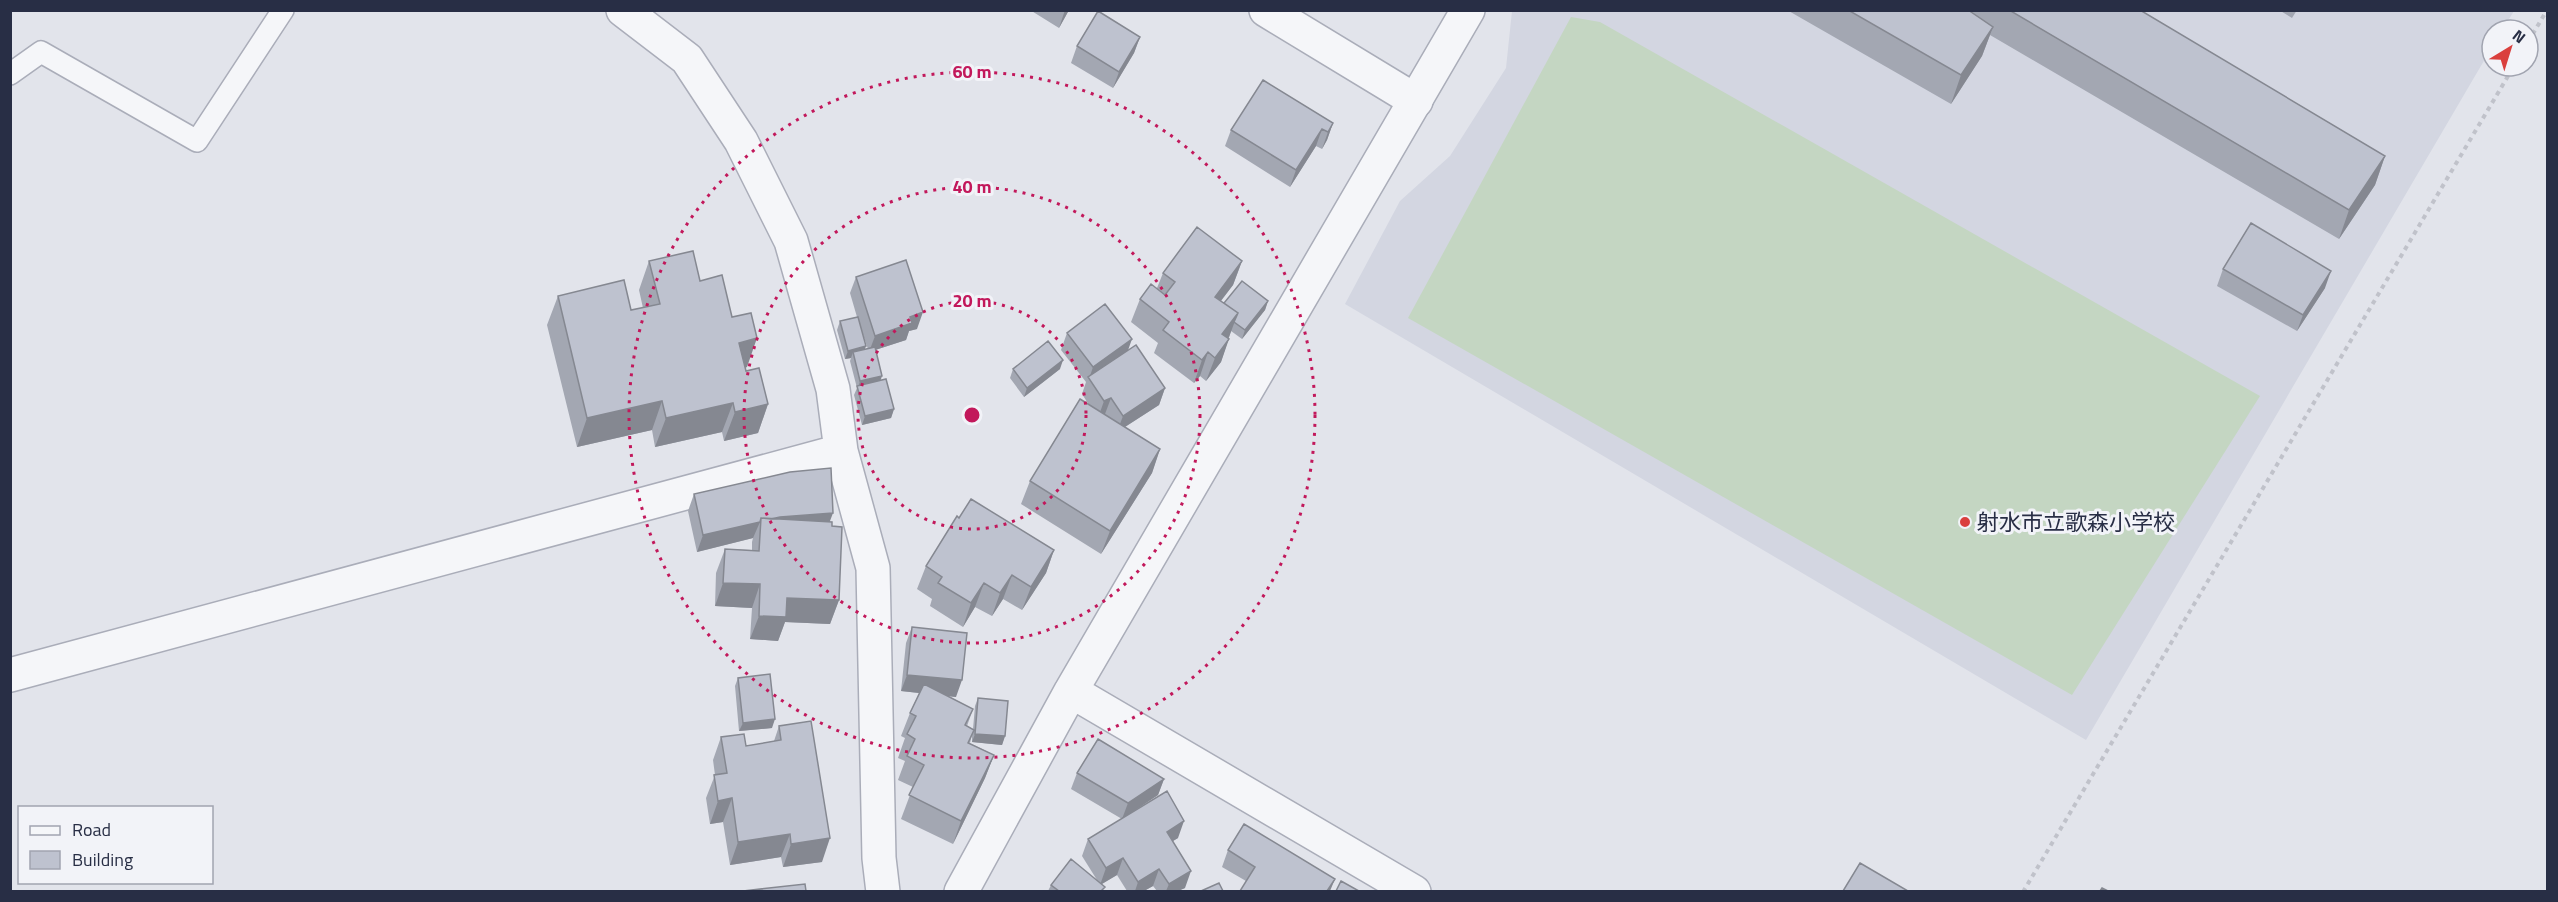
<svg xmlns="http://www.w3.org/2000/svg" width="2558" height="902" font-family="'Titillium Web','Noto Sans JP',sans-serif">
  <rect width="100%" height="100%" fill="#e2e4eb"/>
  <path fill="#d3d6e1" d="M 1512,11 L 2514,11 L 2502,30 L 2492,30 L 2492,47 L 2086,740 L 1345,304 L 1400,201 L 1450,156 L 1506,68 Z"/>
  <path fill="#c4d6c2" d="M 1571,17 L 1600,22 L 2260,396 L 2072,695 L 1408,318 Z"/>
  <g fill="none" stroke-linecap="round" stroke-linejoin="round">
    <defs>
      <path id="service" d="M 10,74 L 41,52 L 197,141 L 283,10"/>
      <path id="minor" d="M 623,10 L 687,59 L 741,141 L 791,241 L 833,389 L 841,451 L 873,568 L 879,858 L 883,892
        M 1266,10 L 1416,101
        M 10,675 L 841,451"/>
      <path id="tertiary" d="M 1071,691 L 1414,892
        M 961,892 L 1071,691 L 1468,10"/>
    </defs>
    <use href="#service" stroke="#aaadb9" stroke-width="24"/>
    <use href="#minor" stroke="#aaadb9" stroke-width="36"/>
    <use href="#tertiary" stroke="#aaadb9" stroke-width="36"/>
    <path stroke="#c0c2ca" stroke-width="4" stroke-dasharray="4.5 4.5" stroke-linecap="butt" d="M 2528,42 L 2547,10
      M 2023,892 L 2514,66"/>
    <use href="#service" stroke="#f5f6f9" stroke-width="21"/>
    <use href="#minor" stroke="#f5f6f9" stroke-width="33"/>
    <use href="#tertiary" stroke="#f5f6f9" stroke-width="33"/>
  </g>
  <path fill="#a3a7b2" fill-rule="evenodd" d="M 1030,10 L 1069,10 L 1059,28 Z
    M 1787,10 L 2140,10 L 2385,156 L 2375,185 L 2339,239 L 1990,35 L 1982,56 L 1951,104 Z
    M 2279,10 L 2297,10 L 2292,18 Z
    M 1140,37 L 1134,53 L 1113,88 L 1071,63 L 1077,46 Z
    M 1333,123 L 1327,140 L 1322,149 L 1316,146 L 1290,187 L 1225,146 L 1231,130 Z
    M 649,261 L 700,281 L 732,317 L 747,367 L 745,368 L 746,371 L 768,404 L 758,433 L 724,441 L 722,432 L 655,447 L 652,430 L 577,447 L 547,325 L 558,296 L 631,310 L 643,308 L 639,290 Z
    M 1242,261 L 1233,285 L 1221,301 L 1224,304 L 1268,301 L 1265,310 L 1242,339 L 1231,331 L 1221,362 L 1206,381 L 1200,376 L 1194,383 L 1154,353 L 1158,343 L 1131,322 L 1140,299 L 1157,288 L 1163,273 Z
    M 2223,269 L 2325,288 L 2297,331 L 2217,286 Z
    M 856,277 L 917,329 L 909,331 L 906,340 L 875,350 L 880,380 L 894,409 L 891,418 L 862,425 L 854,395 L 857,388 L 850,361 L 851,358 L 845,359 L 837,330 L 840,321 L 857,317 L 850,293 ZM 861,329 L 868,349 L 865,350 Z
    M 1067,333 L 1127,351 L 1165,388 L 1159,405 L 1125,427 L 1160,449 L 1152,473 L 1101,554 L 1021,504 L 1030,481 L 1089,405 L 1082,394 L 1086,382 L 1061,350 Z
    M 1013,369 L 1060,369 L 1024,397 L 1010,378 Z
    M 694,494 L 830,522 L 832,526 L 839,600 L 830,624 L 785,622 L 778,641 L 750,639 L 752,608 L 715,606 L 716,573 L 725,549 L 752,550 L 752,542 L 753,538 L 697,552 L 688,511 Z
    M 1054,550 L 1046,573 L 1022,610 L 1003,599 L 992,616 L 975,607 L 963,627 L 930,606 L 932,599 L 917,589 L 926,566 Z
    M 912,627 L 956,697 L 948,696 L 973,709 L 967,726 L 973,729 L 975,706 L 978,698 L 1005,736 L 1002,745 L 972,742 L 972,735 L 970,743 L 994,755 L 985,778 L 953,844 L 901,819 L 913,787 L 898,780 L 905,761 L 898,758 L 905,738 L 901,736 L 910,713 L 919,693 L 901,691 L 906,643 Z
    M 738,678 L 772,728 L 739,731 L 735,686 Z
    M 779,726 L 822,862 L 783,867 L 781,857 L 730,865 L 723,822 L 710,824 L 706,798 L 715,775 L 713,760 L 721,737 L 746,746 L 774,741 Z
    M 1077,773 L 1164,779 L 1158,795 L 1123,818 L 1178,838 L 1173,841 L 1185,888 L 1178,891 L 1157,891 L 1153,886 L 1144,891 L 1127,891 L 1117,875 L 1102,884 L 1103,891 L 1048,891 L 1051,885 L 1097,880 L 1082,856 L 1088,839 L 1122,819 L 1071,789 Z
    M 1228,850 L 1330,891 L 1246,881 L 1222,867 Z"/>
  <path fill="#858891" d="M 1065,10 L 1069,10 L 1059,28 Z
    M 1993,27 L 1982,56 L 1951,104 L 1961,75 Z
    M 1140,37 L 1134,53 L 1113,88 L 1119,72 Z
    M 1333,123 L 1327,140 L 1322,149 L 1328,132 Z
    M 1322,129 L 1316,146 L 1290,187 L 1296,170 Z
    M 2385,156 L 2375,185 L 2339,239 L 2349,210 Z
    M 1242,261 L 1233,285 L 1206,320 L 1215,297 Z
    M 2331,271 L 2325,288 L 2297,331 L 2303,315 Z
    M 1268,301 L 1265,310 L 1242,339 L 1245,330 Z
    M 923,312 L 917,329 L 909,331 L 906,340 L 869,352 L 875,336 L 910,317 Z
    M 1238,313 L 1229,337 L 1214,357 L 1222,334 Z
    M 757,338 L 747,367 L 728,372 L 739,343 Z
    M 1132,339 L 1126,356 L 1089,379 L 1093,367 Z
    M 1229,339 L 1221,362 L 1206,381 L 1215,358 Z
    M 866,346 L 863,355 L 853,352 L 851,358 L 845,359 L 848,351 Z
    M 1208,352 L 1200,376 L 1194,383 L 1202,360 Z
    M 1063,360 L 1060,369 L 1024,397 L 1027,388 Z
    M 882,376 L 879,385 L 858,388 L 860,381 Z
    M 1165,388 L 1159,405 L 1117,432 L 1123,416 Z
    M 1111,398 L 1105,414 L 1098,418 L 1104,401 Z
    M 662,401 L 652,430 L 577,447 L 587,418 Z
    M 733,403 L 722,432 L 655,447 L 666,418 Z
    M 768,404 L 758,433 L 724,441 L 735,412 Z
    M 894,409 L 891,418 L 862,425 L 865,416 Z
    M 1160,449 L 1152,473 L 1101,554 L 1110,531 Z
    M 833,513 L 827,529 L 761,521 L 780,517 Z
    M 760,522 L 753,538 L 697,552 L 703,535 Z
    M 1054,550 L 1046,573 L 1022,610 L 1031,587 Z
    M 1012,575 L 1003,599 L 992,616 L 1000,593 Z
    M 723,583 L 760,584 L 752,608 L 715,606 Z
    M 984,583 L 975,607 L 963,627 L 971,603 Z
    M 787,598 L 839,600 L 830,624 L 785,622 L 778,641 L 750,639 L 759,616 Z
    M 907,675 L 962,680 L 956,697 L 901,691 Z
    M 775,719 L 772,728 L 739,731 L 743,723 Z
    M 975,734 L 1005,736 L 1002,745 L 972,742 Z
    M 994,755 L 985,778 L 953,844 L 961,821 Z
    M 1164,779 L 1158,795 L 1122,819 L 1128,803 Z
    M 732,798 L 723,822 L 710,824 L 718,801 Z
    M 1184,821 L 1178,838 L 1161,848 L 1167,832 Z
    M 790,834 L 781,857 L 730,865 L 738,842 Z
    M 830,838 L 822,862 L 783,867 L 791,844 Z
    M 1123,858 L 1117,875 L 1100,885 L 1106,868 Z
    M 1159,869 L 1153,886 L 1144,891 L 1135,891 L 1138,882 Z
    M 1191,871 L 1185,888 L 1178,891 L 1166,891 L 1169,884 Z
    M 1335,879 L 1330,891 L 1327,891 Z"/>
  <path fill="#bec2cf" stroke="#858891" stroke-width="1.5" d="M 1848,10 L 1968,10 L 1993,27 L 1961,75 Z
    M 2009,10 L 2140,10 L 2385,156 L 2349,210 Z
    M 1098,11 L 1140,37 L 1119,72 L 1077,46 Z
    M 1263,80 L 1333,123 L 1328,132 L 1322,129 L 1296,170 L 1231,130 Z
    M 2251,223 L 2331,271 L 2303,315 L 2223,269 Z
    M 1197,227 L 1242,261 L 1215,297 L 1238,313 L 1222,334 L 1229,339 L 1215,358 L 1208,352 L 1202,360 L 1163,330 L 1169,322 L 1140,299 L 1151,284 L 1165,295 L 1175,282 L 1163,273 Z
    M 693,251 L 700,281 L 722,275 L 732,317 L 751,313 L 757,338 L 739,343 L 746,371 L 759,368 L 768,404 L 735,412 L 733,403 L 666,418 L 662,401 L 587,418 L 558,296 L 624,280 L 631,310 L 660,304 L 649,261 Z
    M 906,260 L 923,312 L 910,317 L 912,323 L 875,336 L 856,277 Z
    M 1242,281 L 1268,301 L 1245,330 L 1234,322 L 1238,313 L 1224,303 Z
    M 1105,304 L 1132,339 L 1093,367 L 1067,333 Z
    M 858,317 L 866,346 L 848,351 L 840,321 Z
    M 1048,341 L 1063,360 L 1027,388 L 1013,369 Z
    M 1136,345 L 1165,388 L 1123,416 L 1111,398 L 1104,401 L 1088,377 Z
    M 875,347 L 882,376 L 860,381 L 853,352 Z
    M 886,379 L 894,409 L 865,416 L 857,386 Z
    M 1080,399 L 1160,449 L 1110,531 L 1030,481 Z
    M 831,468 L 833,513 L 780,517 L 771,519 L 761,518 L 760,522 L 703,535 L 694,494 L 790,472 Z
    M 971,499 L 1054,550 L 1031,587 L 1012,575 L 1000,593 L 984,583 L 971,603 L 938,583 L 942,577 L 926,566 L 957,516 L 959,518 Z
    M 761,518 L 832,522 L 832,526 L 842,527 L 839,600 L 787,598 L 786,617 L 759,616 L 760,584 L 723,583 L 725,549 L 759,551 Z
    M 912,627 L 967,633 L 962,680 L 907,675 Z
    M 770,674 L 775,719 L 743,723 L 738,678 Z
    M 924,684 L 973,709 L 965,725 L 974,730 L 968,743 L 994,755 L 961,821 L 909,795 L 924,765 L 907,756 L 915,739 L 907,734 L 916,716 L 910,713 Z
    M 978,698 L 1008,701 L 1005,736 L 975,734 Z
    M 811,721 L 830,838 L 791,844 L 790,834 L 738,842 L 732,798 L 718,801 L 714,775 L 727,773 L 721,737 L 744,734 L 746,746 L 781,740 L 779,726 Z
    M 1098,739 L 1164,779 L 1128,803 L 1077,773 Z
    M 1167,791 L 1184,821 L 1167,832 L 1191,871 L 1169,884 L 1159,869 L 1138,882 L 1123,858 L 1106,868 L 1088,839 Z
    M 1244,824 L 1335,879 L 1327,891 L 1240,891 L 1255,867 L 1228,850 Z
    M 1071,859 L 1105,887 L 1101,891 L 1059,891 L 1051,885 Z
    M 1860,863 L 1908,891 L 1843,891 Z
    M 1341,881 L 1359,891 L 1336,891 Z
    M 1219,883 L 1223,891 L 1201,891 Z
    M 805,884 L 806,891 L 743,891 Z
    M 2102,888 L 2108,891 L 2100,891 Z"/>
  <g fill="none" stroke="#c2185b" stroke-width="3" stroke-dasharray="3 6">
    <circle cx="972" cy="415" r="114"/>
    <circle cx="972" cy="415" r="228"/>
    <circle cx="972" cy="415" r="343"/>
  </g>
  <circle fill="#da3f3d" stroke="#f2f3f8" stroke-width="2" cx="1965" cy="522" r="6"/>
  <g text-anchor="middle" stroke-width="6" stroke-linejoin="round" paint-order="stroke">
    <g font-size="22" fill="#282e45" stroke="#f2f3f8" text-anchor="start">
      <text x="1977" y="530">射水市立歌森小学校</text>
    </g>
  </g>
  <circle cx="972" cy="415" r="9" fill="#c2185b" stroke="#f2f3f8" stroke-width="3"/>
  <g font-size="18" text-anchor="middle" font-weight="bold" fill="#c2185b" stroke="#f2f3f8" stroke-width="6" stroke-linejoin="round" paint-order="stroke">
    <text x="972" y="78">60 m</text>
    <text x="972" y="193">40 m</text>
    <text x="972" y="307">20 m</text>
  </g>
  <rect width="2558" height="902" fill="none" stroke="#282e45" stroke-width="24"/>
  <rect x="18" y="806" width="195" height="78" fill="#f2f3f8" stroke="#a1a4b0" stroke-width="1.5"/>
  <rect x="30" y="826" width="30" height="9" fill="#f5f6f9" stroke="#a1a4b0" stroke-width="1.5"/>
  <text x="72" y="836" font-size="18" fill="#282e45">Road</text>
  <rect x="30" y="851" width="30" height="18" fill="#bec2cf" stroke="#a1a4b0" stroke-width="1.5"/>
  <text x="72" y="866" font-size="18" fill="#282e45">Building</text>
  <g transform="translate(2510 48) rotate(38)"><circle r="28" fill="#f2f3f8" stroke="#a1a4b0" stroke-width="1.5"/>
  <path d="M0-4.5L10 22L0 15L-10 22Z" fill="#da3f3d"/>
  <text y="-9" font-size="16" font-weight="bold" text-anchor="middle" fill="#282e45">N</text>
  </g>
</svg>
